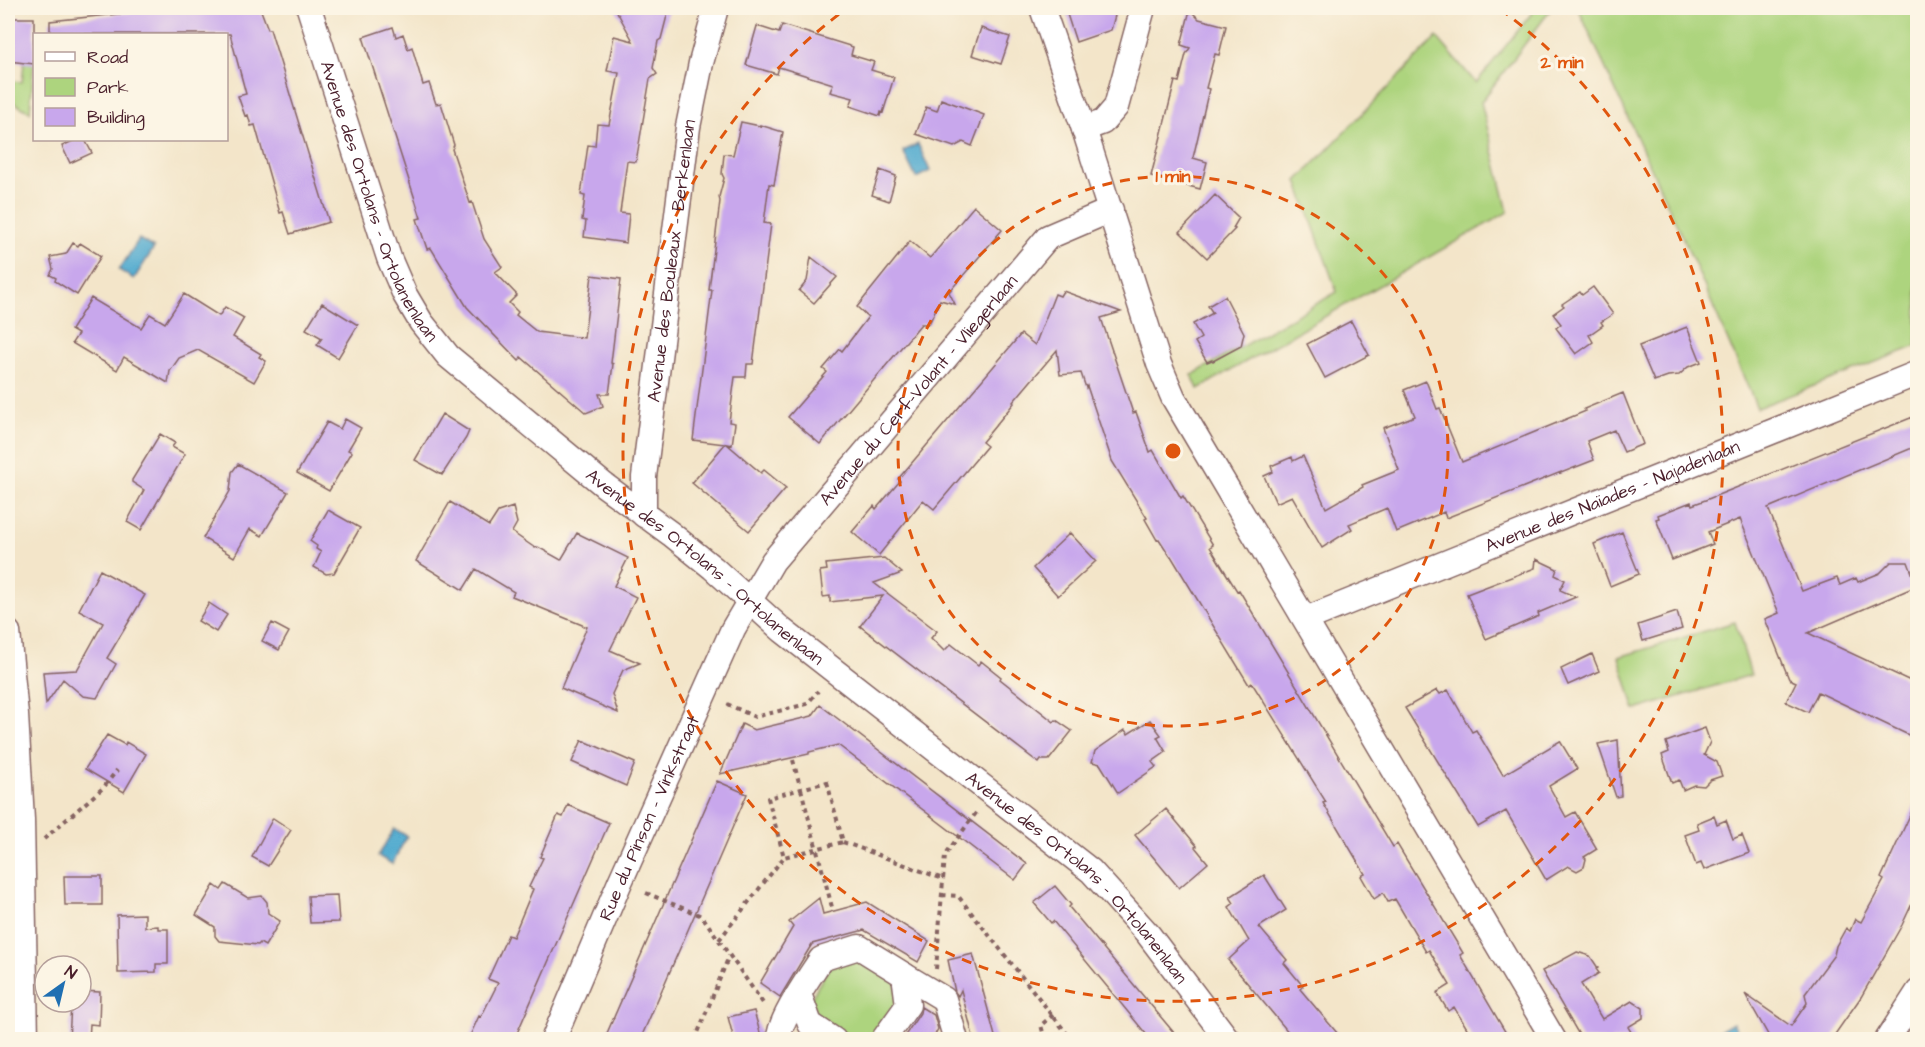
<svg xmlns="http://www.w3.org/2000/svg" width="1925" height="1047" font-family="'Architects Daughter',sans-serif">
  <rect width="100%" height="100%" fill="#fcf5e5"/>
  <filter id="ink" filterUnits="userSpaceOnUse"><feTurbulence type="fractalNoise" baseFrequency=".0167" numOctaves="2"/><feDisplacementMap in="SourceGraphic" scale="12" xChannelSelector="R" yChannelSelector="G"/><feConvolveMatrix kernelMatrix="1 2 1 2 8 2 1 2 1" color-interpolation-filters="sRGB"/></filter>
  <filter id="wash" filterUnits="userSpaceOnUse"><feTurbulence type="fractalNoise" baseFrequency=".008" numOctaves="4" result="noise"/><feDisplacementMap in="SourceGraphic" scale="24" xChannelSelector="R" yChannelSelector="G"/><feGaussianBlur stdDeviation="1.35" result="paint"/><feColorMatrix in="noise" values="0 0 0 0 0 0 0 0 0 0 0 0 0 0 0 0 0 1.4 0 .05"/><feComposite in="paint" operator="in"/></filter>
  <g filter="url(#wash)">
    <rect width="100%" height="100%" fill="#f3e5c9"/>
    <path fill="#add47e" stroke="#7c7a54" stroke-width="1.5" d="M 1536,8 L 1552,8 L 1481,102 L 1508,212 L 1198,389 L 1192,375 L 1337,292 L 1297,181 L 1437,37 L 1476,83 Z
      M 1578,8 L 1917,8 L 1917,346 L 1757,408 L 1696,267 Z
      M 24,62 L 34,63 L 30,112 L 11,101 L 13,81 L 22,82 Z
      M 1735,622 L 1751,675 L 1635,710 L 1619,657 Z
      M 865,957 L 893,974 L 901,1004 L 884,1033 C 848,1043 848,1042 817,1023 L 811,998 L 829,967 Z"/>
    <path fill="#52abcf" stroke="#4e657d" stroke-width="1.5" d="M 918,144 L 930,171 L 916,178 L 903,151 Z
      M 139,239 L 154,248 L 134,279 L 119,270 Z
      M 394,829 L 407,836 L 392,864 L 378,856 Z
      M 1733,1023 L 1742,1039 L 1717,1039 L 1714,1034 Z"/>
    <g id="blocks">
      <path fill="#c8a7ec" d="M 177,8 L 260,8 L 268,29 L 270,29 L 329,222 L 290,234 L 283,212 L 280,213 L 255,125 L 251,126 L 248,115 L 245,116 L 238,96 L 246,94 L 230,34 L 50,34 L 50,21 Z
        M 615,8 L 669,8 L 661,39 L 658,41 L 653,68 L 657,74 L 650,79 L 636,162 L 627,161 L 620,213 L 629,214 L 626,243 L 584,237 L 586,221 L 582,220 L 585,196 L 581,195 L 588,145 L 595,146 L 597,124 L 609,125 L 619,73 L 607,71 L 614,36 L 633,41 Z
        M 1065,8 L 1117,8 L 1111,30 L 1076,42 Z
        M 1190,10 L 1199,19 L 1226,26 L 1219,55 L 1215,54 L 1206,88 L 1209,89 L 1193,158 L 1207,162 L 1200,189 L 1151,176 L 1175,81 L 1179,82 L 1186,54 L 1190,48 L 1181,45 Z
        M 8,18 L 34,18 L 34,64 L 8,61 Z
        M 782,25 L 853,47 L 851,55 L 874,62 L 871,70 L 894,77 L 883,113 L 881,112 L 880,116 L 850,106 L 853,98 L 830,92 L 833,84 L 779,67 L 777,74 L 746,65 L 757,26 L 779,33 Z
        M 393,27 L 396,37 L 403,34 L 408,49 L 412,47 L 423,85 L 429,83 L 436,104 L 441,103 L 454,145 L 452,149 L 470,203 L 472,202 L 484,239 L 502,267 L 495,272 L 517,295 L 509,303 L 518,312 L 516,315 L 537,332 L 584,338 L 592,275 L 621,279 L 611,363 L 613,364 L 609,394 L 599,394 L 603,406 L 586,413 L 521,357 L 519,361 L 467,307 L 431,248 L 427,249 L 417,219 L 421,218 L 363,37 Z
        M 981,28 L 1010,37 L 1001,64 L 972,55 Z
        M 941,99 L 984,115 L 972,146 L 963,142 L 954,147 L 916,134 L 926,107 L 937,111 Z
        M 741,122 L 760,126 L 760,125 L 783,132 L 774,185 L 769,184 L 764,223 L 771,224 L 753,364 L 747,364 L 746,377 L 735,377 L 729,422 L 735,423 L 732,445 L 727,444 L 761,473 L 764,470 L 786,488 L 749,531 L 692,483 L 725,444 L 693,440 L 712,290 L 709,290 L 720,201 L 719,197 L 724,178 L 722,174 L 724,154 L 733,155 Z
        M 75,140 L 85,140 L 92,153 L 70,163 L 62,146 Z
        M 880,170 L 896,176 L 889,201 L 872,195 Z
        M 1215,195 L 1239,218 L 1233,228 L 1235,229 L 1207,258 L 1180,232 Z
        M 974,206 L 1002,230 L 949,292 L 955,304 L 940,300 L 929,324 L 921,324 L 820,444 L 788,417 L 827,372 L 823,369 L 840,349 L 842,351 L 868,317 L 857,307 L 910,241 L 930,258 Z
        M 73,243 L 78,246 L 80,243 L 101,256 L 77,295 L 55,281 L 56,278 L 50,275 L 53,269 L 50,257 L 66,254 Z
        M 811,257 L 837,277 L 814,303 L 799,291 L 807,281 Z
        M 1593,287 L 1613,314 L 1601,322 L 1603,325 L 1589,335 L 1593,342 L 1576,354 L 1556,328 L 1561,324 L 1553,314 L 1564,306 L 1562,304 L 1580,292 L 1582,295 Z
        M 1063,291 L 1121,312 L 1101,318 L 1133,413 L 1136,412 L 1150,452 L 1153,450 L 1181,498 L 1183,496 L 1213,545 L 1210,547 L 1221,565 L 1237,591 L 1239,590 L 1393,847 L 1397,844 L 1463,953 L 1460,955 L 1510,1040 L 1474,1040 L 1454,1007 L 1448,1011 L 1437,993 L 1450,985 L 1429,950 L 1426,952 L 1395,899 L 1388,902 L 1383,893 L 1374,899 L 1361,876 L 1365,874 L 1323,803 L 1326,802 L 1252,683 L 1249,685 L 1171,556 L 1170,556 L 1159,539 L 1157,540 L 1145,519 L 1147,518 L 1112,461 L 1087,386 L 1086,388 L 1081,373 L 1060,375 L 1057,350 L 1013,402 L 1014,403 L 982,442 L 987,446 L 934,509 L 923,500 L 879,555 L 852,532 L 874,506 L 876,509 L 900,481 L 898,479 L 910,465 L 1021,334 L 1035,345 L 1055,294 L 1060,296 Z
        M 184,294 L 219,316 L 225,307 L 244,318 L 233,337 L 261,354 L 259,357 L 266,361 L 254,382 L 198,350 L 179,358 L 170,371 L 168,383 L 124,357 L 117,370 L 72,343 L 78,334 L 71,330 L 91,298 L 141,328 L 150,314 L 165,323 Z
        M 1225,296 L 1244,333 L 1241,346 L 1213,361 L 1212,360 L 1207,362 L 1195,342 L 1201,338 L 1193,324 L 1213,313 L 1208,306 Z
        M 322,303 L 358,325 L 338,358 L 317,345 L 322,338 L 306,329 Z
        M 1351,321 L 1369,355 L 1325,378 L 1307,344 Z
        M 1687,327 L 1701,362 L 1688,367 L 1679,375 L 1668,376 L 1654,381 L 1639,346 Z
        M 1426,381 L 1437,409 L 1440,408 L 1462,462 L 1586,411 L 1584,409 L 1623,393 L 1643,444 L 1624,452 L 1614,430 L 1587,441 L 1594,460 L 1561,473 L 1561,472 L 1446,518 L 1444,512 L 1396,532 L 1387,508 L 1349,524 L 1352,529 L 1322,548 L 1292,496 L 1276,503 L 1264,476 L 1273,472 L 1271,466 L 1292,457 L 1293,461 L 1303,456 L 1326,508 L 1363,487 L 1362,485 L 1399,470 L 1383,428 L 1415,416 L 1404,390 Z
        M 442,414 L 469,431 L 466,438 L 442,475 L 415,460 Z
        M 1913,417 L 1917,428 L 1917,446 L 1768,508 L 1802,591 L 1837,578 L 1840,585 L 1856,578 L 1858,582 L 1880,573 L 1891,562 L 1908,562 L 1917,586 L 1808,633 L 1917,684 L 1917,739 L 1818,692 L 1808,712 L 1786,702 L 1796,682 L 1789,679 L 1765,619 L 1779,613 L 1740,519 L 1708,532 L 1713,544 L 1672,560 L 1656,519 L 1659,518 L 1658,515 L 1691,502 L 1692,505 L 1708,499 Z
        M 345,419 L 361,428 L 348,450 L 352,452 L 329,491 L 297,473 L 327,422 L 340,429 Z
        M 160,434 L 175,443 L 172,447 L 185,454 L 141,530 L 127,522 L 144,490 L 132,482 L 132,480 Z
        M 238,464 L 288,492 L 262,536 L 250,529 L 234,557 L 203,538 L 230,491 L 232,472 Z
        M 450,502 L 489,526 L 498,512 L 513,507 L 517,523 L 512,532 L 535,548 L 538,547 L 561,560 L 577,533 L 628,558 L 614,586 L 636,597 L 610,650 L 640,663 L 623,670 L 612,694 L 618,713 L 561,688 L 587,627 L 512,596 L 514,592 L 476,569 L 463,590 L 416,561 Z
        M 328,510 L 360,528 L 334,573 L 326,574 L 314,567 L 321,552 L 316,549 L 317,546 L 310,541 Z
        M 1622,532 L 1639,574 L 1610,586 L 1594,544 Z
        M 1070,533 L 1096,561 L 1058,596 L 1033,568 Z
        M 884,558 L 902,573 L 874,583 L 937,631 L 931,638 L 944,651 L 951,644 L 978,665 L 981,661 L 1001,677 L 1000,679 L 1054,722 L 1056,720 L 1072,731 L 1049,760 L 1041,760 L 1039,763 L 860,626 L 883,596 L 830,602 L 830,596 L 823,597 L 820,571 L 827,570 L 826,564 Z
        M 1536,559 L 1557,569 L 1555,575 L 1565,580 L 1560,590 L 1576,597 L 1538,613 L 1539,616 L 1486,639 L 1467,594 L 1535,568 Z
        M 100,570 L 145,595 L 107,658 L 116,664 L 97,698 L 83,696 L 63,679 L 46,704 L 43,672 L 77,670 L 103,623 L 79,610 Z
        M 209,603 L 227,615 L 216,632 L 198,621 Z
        M 1677,612 L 1682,629 L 1643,641 L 1638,625 Z
        M 272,623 L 289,632 L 279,650 L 262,641 Z
        M 1592,654 L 1599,671 L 1568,685 L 1561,669 Z
        M 1437,690 L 1440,694 L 1448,690 L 1472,732 L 1476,730 L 1503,775 L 1560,741 L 1577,769 L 1549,786 L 1566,817 L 1575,812 L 1597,849 L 1584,857 L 1586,859 L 1584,867 L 1577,871 L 1568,866 L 1546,880 L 1506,811 L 1478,827 L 1405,708 Z
        M 820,705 L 1027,864 L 1015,880 L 838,745 L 809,752 L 809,754 L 720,774 L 742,724 L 754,730 L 812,716 Z
        M 1150,720 L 1161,735 L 1157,737 L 1166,752 L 1152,762 L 1156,767 L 1118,793 L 1100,764 L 1092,762 L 1095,751 L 1125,730 L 1128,734 Z
        M 1705,728 L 1710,742 L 1704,755 L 1717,762 L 1722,776 L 1710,780 L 1704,786 L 1694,785 L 1683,790 L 1679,780 L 1672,783 L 1662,755 L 1669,752 L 1666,742 Z
        M 107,735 L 125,745 L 126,742 L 146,754 L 124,792 L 85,769 Z
        M 582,740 L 635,763 L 626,786 L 572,762 Z
        M 1618,740 L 1621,796 L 1616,797 L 1598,744 Z
        M 717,781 L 747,794 L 681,946 L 640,1040 L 604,1040 Z
        M 1917,800 L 1917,893 L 1902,925 L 1861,997 L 1831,1040 L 1771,1040 L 1745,994 L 1791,1026 L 1807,1003 L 1805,994 L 1834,955 L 1836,946 L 1846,928 L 1850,931 L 1855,919 L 1861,922 L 1884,880 L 1881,878 Z
        M 568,805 L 609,823 L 514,1040 L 468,1040 L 479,1016 L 481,1017 L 498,983 L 488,979 L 508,935 L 513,937 L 533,889 L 529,887 L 543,858 L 540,857 L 558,815 L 563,817 Z
        M 1166,809 L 1197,846 L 1195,847 L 1208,863 L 1179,888 L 1135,835 Z
        M 1714,816 L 1717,824 L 1726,820 L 1733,839 L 1742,835 L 1749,853 L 1704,870 L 1701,863 L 1696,865 L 1685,835 L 1699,830 L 1697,823 Z
        M 273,818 L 291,830 L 268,866 L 252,857 Z
        M 1264,875 L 1286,910 L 1259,927 L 1287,960 L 1284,963 L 1303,986 L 1300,989 L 1343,1040 L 1295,1040 L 1228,960 L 1249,941 L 1229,907 L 1234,903 L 1230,897 Z
        M 64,876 L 102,876 L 102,905 L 65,905 Z
        M 225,884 L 248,898 L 262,896 L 267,902 L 268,913 L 280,921 L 265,946 L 260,943 L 258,945 L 219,941 L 215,936 L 215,927 L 196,915 L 214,885 L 221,890 Z
        M 1055,886 L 1071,905 L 1069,907 L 1180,1040 L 1151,1040 L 1053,921 L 1051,923 L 1034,903 Z
        M 337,895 L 339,922 L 310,923 L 308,896 Z
        M 819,898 L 823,914 L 867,902 L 929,941 L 918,962 L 864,930 L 812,944 L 780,997 L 760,983 L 793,927 L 789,922 Z
        M 145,914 L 145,927 L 158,926 L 158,929 L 168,929 L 168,964 L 156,964 L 156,972 L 118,973 L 117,915 Z
        M 1577,952 L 1590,956 L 1598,968 L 1596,969 L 1599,973 L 1581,984 L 1602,1019 L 1632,1001 L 1643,1008 L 1643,1018 L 1628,1027 L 1636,1040 L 1582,1040 L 1542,971 Z
        M 973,954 L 987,1006 L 996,1040 L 974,1040 L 961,990 L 958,996 L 955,992 L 948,960 Z
        M 81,991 L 100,992 L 99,1025 L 90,1024 L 89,1040 L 69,1040 L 71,1004 L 81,1002 Z
        M 921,1007 L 934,1015 L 938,1029 L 932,1040 L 902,1040 L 920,1013 Z
        M 754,1011 L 762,1040 L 734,1040 L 728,1017 Z"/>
    </g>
  </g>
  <g filter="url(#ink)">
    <use href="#blocks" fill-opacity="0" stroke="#856462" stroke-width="1.5"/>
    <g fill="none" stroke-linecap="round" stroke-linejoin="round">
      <defs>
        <g id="minor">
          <path id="s1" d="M 309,8 L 389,258 L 405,295 L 421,322 L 448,356 L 604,485 L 671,534 L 713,568 L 782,630 L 1091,871 L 1148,934 L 1228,1040"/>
          <path d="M 1042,8 L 1084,129 L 1159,364 L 1173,397 L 1554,1040"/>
          <path d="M 1084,129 L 1103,122 L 1116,107 L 1143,8"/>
          <path id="s2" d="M 644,515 L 644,477 L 688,127 L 701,63 L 716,8"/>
          <path id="s3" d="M 1306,619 L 1918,373"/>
          <path d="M 8,632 L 16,715 L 22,820 L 26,1040"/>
          <path d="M 904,975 L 944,999 L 956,1040"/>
          <path d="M 799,994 L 810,1024 L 834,1040"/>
          <path id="s4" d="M 553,1040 L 620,882 L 733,629 L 773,561 L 1048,237 L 1111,210"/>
          <path d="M 779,1040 C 777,1022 811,975 821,959 L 859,947 L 904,975 L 908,1005 L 883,1040"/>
          <path d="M 1887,1040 L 1918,992"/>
        </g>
      </defs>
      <use href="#minor" stroke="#856462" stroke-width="27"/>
      <path stroke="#856462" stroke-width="4" stroke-dasharray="4.5 4.5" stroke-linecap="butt" d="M 727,704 L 755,717 L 807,704 L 818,691
        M 793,760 L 800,786
        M 827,782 L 843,842 L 784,857 L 768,798 Z
        M 801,789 L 833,911
        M 44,839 L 104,787 L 117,770
        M 843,842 L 943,879
        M 646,893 L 702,916 L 765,1006
        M 942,895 L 958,896 L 1072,1040
        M 719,940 L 784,857
        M 936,969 L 945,855 L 976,813
        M 695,1040 L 729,956
        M 1045,1040 L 1041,1025 L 1053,1015"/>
      <use href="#minor" stroke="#fff" stroke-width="24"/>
    </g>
  </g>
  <g fill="none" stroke="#e0560e" stroke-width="3" stroke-dasharray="10 8">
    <circle cx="1173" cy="451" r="275"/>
    <path d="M1500 9A550 550 0 1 1 846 9"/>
  </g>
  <g text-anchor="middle" stroke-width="6" stroke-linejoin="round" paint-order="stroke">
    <g font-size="18" fill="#4a1f2b" stroke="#fcf5e5">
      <text dy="6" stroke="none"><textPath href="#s1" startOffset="206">Avenue des Ortolans - Ortolanenlaan</textPath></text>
      <text dy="6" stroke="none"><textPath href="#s2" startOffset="256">Avenue des Bouleaux - Berkenlaan</textPath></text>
      <text dy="6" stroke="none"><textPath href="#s4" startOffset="752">Avenue du Cerf-Volant - Vliegerlaan</textPath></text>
      <text dy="6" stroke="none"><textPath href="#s3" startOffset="330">Avenue des Naïades - Najadenlaan</textPath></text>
      <text dy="6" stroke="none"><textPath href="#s1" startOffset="710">Avenue des Ortolans - Ortolanenlaan</textPath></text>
      <text dy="6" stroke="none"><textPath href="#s4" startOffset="242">Rue du Pinson - Vinkstraat</textPath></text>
      <text dy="6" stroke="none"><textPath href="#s1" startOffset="1196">Avenue des Ortolans - Ortolanenlaan</textPath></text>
    </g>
  </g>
  <circle cx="1173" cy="451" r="9" fill="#e0560e" stroke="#fcf5e5" stroke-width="3"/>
  <g font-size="18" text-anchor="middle" font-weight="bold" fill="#e0560e" stroke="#fcf5e5" stroke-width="6" stroke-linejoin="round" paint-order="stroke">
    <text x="1562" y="68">2 min</text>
    <text x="1173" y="182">1 min</text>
  </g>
  <rect width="1925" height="1047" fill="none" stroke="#fcf5e5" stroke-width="30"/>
  <rect x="33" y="33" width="195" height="108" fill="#fcf5e5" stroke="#b59f9b" stroke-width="1.5"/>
  <rect x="45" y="52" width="30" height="9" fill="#ffffff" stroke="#b59f9b" stroke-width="1.5"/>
  <text x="87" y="63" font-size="18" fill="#4a1f2b">Road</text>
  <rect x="45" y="78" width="30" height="18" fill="#add47e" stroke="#b59f9b" stroke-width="1.5"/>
  <text x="87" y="93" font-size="18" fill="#4a1f2b">Park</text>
  <rect x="45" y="108" width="30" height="18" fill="#c8a7ec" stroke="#b59f9b" stroke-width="1.5"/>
  <text x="87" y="123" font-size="18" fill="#4a1f2b">Building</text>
  <g transform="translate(63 984) rotate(34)"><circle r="28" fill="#fcf5e5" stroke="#b59f9b" stroke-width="1.5"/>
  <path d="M0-4.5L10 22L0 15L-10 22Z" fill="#1f6fb2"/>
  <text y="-9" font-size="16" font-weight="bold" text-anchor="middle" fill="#4a1f2b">N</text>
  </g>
</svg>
